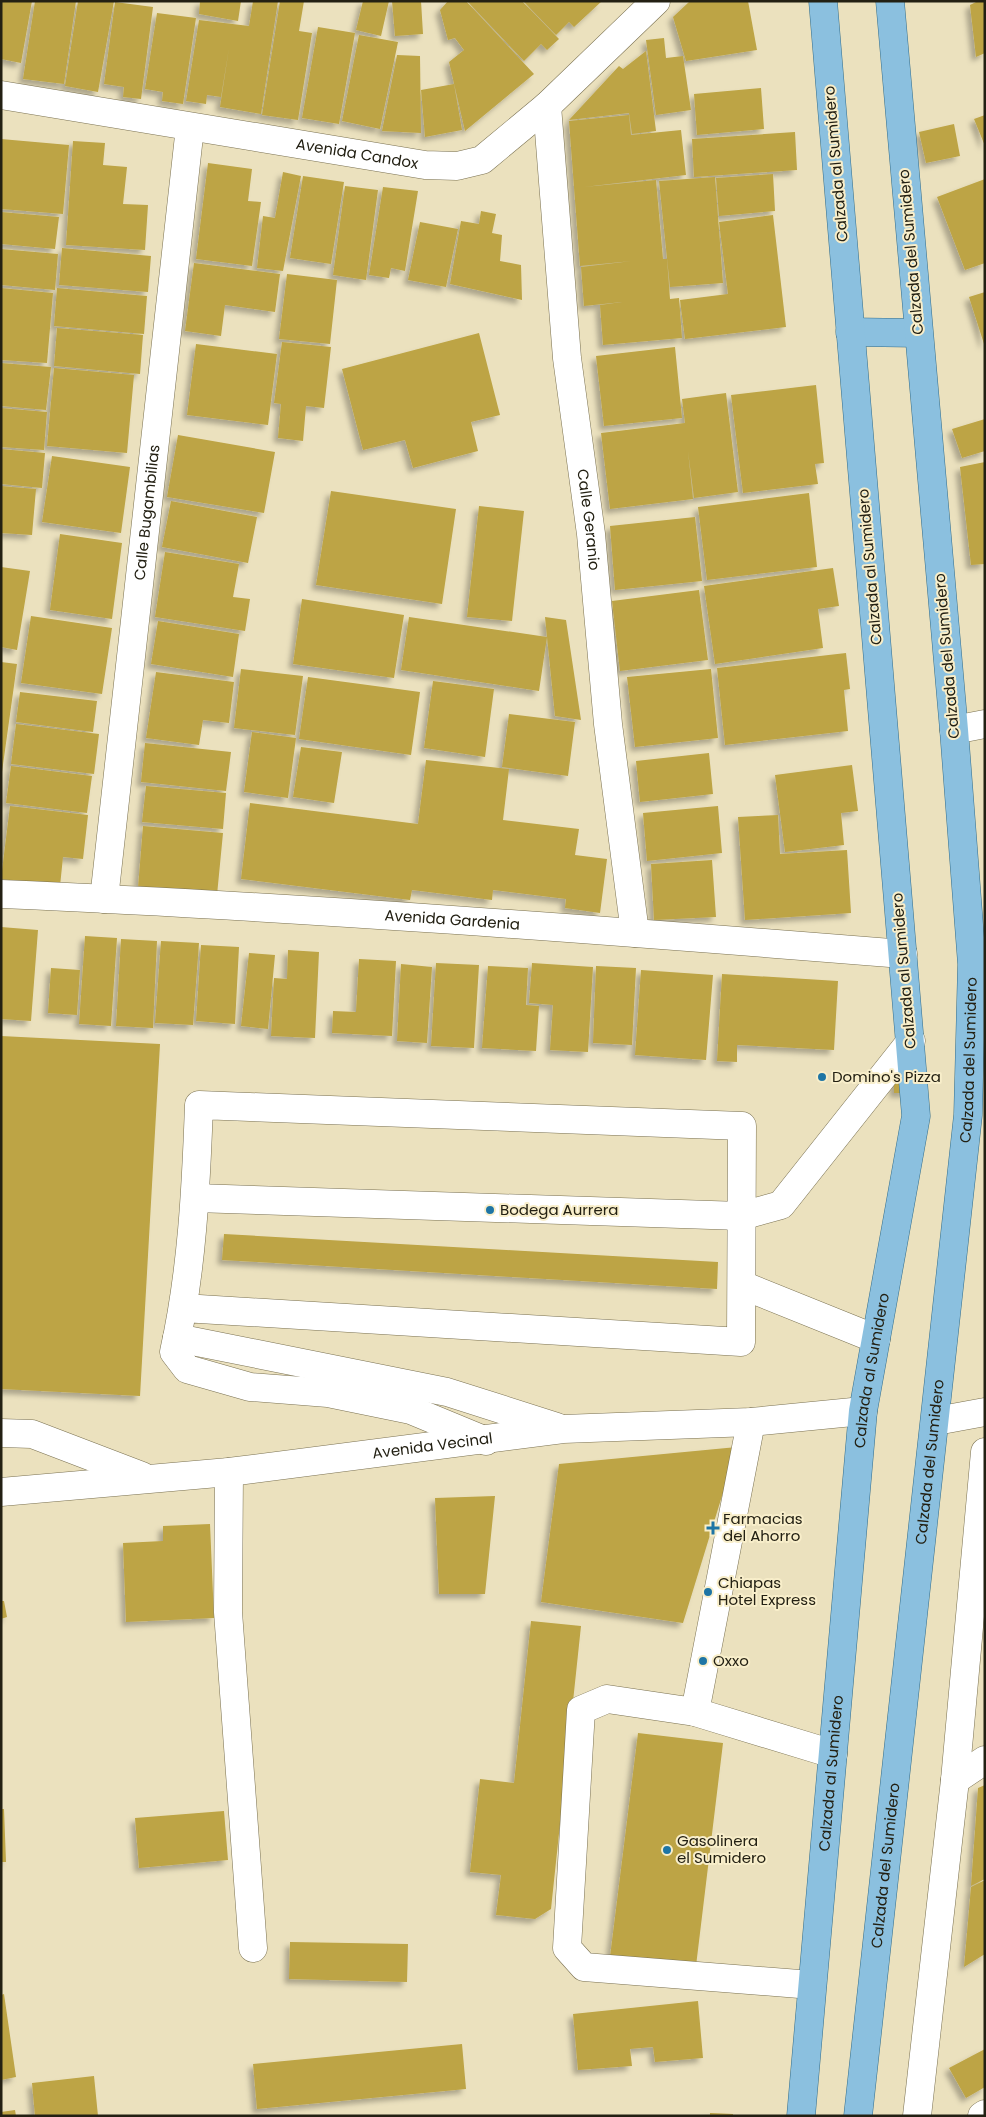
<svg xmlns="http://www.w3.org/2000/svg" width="986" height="2117" font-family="Poppins,sans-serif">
  <defs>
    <filter id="shadow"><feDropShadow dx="-4.5" dy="4.5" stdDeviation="2.5" flood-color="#0004"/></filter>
  </defs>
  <rect width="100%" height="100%" fill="#ebe1be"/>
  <path fill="#bda444" filter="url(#shadow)" d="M 1,1 L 32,1 L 21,63 L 1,59 Z
    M 35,1 L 76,1 L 64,84 L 23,79 Z
    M 78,1 L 114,1 L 98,92 L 65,86 Z
    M 200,1 L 241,1 L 238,21 L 199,14 Z
    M 253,1 L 278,1 L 261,114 L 220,107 L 229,48 L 221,97 L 207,95 L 206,104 L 186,101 L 199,20 L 249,26 Z
    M 280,1 L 304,1 L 299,31 L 312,33 L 298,120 L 262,115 Z
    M 363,1 L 389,1 L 381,36 L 356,30 Z
    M 392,1 L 421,1 L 423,34 L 395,36 Z
    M 448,1 L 466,1 L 534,74 L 465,131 L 449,62 L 464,50 L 455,38 L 448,40 L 440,10 Z
    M 467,1 L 522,1 L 559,39 L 547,50 L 541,44 L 524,61 Z
    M 523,1 L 602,1 L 574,27 L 569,22 L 556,35 Z
    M 690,1 L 748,1 L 757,50 L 686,61 L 673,17 Z
    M 978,1 L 985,1 L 985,53 L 976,57 L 970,5 Z
    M 115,2 L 153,7 L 141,99 L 123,97 L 124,87 L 104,84 Z
    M 157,13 L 196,18 L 183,104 L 162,101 L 163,92 L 145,89 Z
    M 318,27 L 355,33 L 339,124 L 302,118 Z
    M 359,35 L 398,42 L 380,129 L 342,121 Z
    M 664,38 L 666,58 L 683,56 L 691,110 L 656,115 L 646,40 Z
    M 646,51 L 656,131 L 632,134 L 629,113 L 569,120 L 619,66 L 623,69 Z
    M 397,55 L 420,56 L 421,133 L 382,131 Z
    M 454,84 L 462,130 L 425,137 L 421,90 Z
    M 761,88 L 764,129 L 697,135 L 694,94 Z
    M 629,115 L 631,135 L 681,130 L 686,175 L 584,187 L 656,180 L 663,259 L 667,259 L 670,299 L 679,298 L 682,338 L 603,345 L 600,305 L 622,302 L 584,306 L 581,267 L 632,261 L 580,266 L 569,121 Z
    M 985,115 L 985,146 L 974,119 Z
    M 954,124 L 960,156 L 926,163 L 919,132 Z
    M 795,132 L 797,170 L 694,177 L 692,139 Z
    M 1,139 L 69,145 L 63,214 L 1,209 Z
    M 73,141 L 105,143 L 103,165 L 127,167 L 123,204 L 148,205 L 145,250 L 66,245 Z
    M 208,163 L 252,169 L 248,201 L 261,202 L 252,266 L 196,259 Z
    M 283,172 L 301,176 L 283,271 L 257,268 L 263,216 L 275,218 Z
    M 773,174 L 775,211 L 719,216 L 716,178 Z
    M 303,176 L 344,182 L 331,264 L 290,258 Z
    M 715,177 L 723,283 L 670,287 L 659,181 Z
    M 985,179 L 985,263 L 965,270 L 937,197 Z
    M 345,186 L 378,190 L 366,280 L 333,275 Z
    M 383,187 L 418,191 L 405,271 L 391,268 L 389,278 L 369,275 Z
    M 481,211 L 496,214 L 492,233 L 502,235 L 500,261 L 521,265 L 522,300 L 450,284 L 461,221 L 479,224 Z
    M 1,212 L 59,217 L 55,249 L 1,244 Z
    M 773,215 L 786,327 L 685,339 L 680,300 L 728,294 L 719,222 Z
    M 420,222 L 458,229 L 446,287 L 408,280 Z
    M 62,248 L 151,256 L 148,292 L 59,285 Z
    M 1,249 L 58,254 L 55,290 L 1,285 Z
    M 194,263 L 280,274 L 275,312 L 225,305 L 221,336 L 185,331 Z
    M 287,274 L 337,280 L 330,344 L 279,339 Z
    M 1,288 L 53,293 L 47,363 L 1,360 Z
    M 57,288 L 147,296 L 144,334 L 54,326 Z
    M 985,292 L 985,344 L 984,344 L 969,297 Z
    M 57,328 L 143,335 L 140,374 L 54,366 Z
    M 479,333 L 500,415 L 471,422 L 478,451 L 413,468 L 405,440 L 363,450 L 342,369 Z
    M 282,342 L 331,347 L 324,408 L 306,406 L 303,441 L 278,438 L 281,404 L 274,403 Z
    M 196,344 L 277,354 L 268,425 L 187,415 Z
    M 675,347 L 682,418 L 604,426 L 596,356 Z
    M 1,363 L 51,367 L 46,410 L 1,406 Z
    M 54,368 L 134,375 L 127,453 L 47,446 Z
    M 816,385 L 824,463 L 815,464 L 818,484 L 743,493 L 731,395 Z
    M 726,393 L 738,492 L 694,498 L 688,451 L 693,499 L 610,509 L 601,433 L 685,423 L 682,399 Z
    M 1,408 L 47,412 L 44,450 L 1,447 Z
    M 985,419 L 985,451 L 962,458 L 952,429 Z
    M 178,435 L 275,452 L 264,513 L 167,497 Z
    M 1,449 L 45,453 L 42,488 L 1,484 Z
    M 52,456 L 130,467 L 121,533 L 42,522 Z
    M 985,462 L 985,564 L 971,565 L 960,467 Z
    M 1,486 L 36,489 L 32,535 L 1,533 Z
    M 331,491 L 456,509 L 442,604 L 316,585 Z
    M 809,493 L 817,567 L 707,580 L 698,507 Z
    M 171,501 L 257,517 L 248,563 L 162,547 Z
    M 479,506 L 524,511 L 512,621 L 467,617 Z
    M 695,517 L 702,581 L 615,590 L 610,526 Z
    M 60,534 L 122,543 L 112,619 L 50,610 Z
    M 165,552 L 239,564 L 233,597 L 250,599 L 245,631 L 155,617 Z
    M 1,567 L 30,571 L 17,650 L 1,647 Z
    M 833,568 L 839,606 L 818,609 L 823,648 L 715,664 L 704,586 Z
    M 699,590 L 708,660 L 620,671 L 612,601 Z
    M 302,599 L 404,615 L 394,678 L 293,664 Z
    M 31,616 L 112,628 L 102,694 L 21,683 Z
    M 409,617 L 547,637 L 539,691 L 401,670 Z
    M 545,617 L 566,620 L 581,720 L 555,716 Z
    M 158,621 L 239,634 L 233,677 L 151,664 Z
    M 846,653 L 850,689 L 844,690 L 848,731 L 725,745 L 717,668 Z
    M 1,662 L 17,664 L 2,772 L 1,772 Z
    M 241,669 L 303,676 L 295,735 L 234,728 Z
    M 711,669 L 718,738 L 635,747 L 627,677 Z
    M 156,672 L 234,682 L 229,723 L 203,720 L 199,745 L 146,738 Z
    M 308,677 L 420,692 L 411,755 L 299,739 Z
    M 433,681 L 494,689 L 485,757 L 424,748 Z
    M 20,692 L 97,701 L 93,732 L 16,722 Z
    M 509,714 L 575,722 L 568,776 L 502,767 Z
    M 16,724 L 99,734 L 94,774 L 11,764 Z
    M 252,732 L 296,738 L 288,798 L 244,792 Z
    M 145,743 L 231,752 L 226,791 L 141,782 Z
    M 301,747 L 342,752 L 334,803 L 293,797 Z
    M 709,753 L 713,794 L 640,802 L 636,761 Z
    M 426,760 L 509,769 L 503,820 L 579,829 L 575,855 L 607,859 L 600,913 L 565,908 L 566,899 L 493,890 L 492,900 L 412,890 L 410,900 L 241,879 L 250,803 L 418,824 Z
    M 852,765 L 858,811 L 841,813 L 844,845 L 785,852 L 775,775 Z
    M 11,766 L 92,776 L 87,813 L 6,803 Z
    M 146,786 L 226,793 L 223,829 L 142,822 Z
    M 10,806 L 88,815 L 83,859 L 63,857 L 60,886 L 1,879 Z
    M 718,806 L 722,853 L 647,861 L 643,813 Z
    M 778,815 L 780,854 L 847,850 L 851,913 L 745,920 L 738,817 Z
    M 143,826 L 223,833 L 217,895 L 138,888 Z
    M 712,860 L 716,917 L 654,920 L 651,864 Z
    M 1,927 L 38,930 L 31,1021 L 1,1019 Z
    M 85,936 L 117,938 L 111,1026 L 79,1024 Z
    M 121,939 L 157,941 L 153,1028 L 116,1026 Z
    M 161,941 L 199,943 L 193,1025 L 155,1023 Z
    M 201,945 L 239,947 L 235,1024 L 196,1021 Z
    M 288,950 L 319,952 L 315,1038 L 271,1036 L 274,978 L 287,979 Z
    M 249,953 L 275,955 L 268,1029 L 241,1026 Z
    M 359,959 L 396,961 L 392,1036 L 332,1033 L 333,1011 L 356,1012 Z
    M 436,963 L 479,965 L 474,1048 L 431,1046 Z
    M 532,963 L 593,967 L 588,1052 L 550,1050 L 553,1005 L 529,1003 Z
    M 401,964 L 432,967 L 427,1043 L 397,1041 Z
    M 488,966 L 528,968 L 526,1005 L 539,1006 L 536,1051 L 482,1048 Z
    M 596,966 L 636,968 L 632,1045 L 593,1043 Z
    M 51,968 L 80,970 L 77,1015 L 48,1013 Z
    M 641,970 L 713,975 L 706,1060 L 635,1055 Z
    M 722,974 L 838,981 L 834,1050 L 737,1045 L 737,1062 L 717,1061 Z
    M 1,1036 L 160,1044 L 140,1396 L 1,1389 Z
    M 894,1067 L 909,1093 L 894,1093 Z
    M 224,1234 L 718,1262 L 717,1289 L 222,1260 Z
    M 737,1447 L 683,1623 L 541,1602 L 559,1464 Z
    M 495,1496 L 485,1594 L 439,1594 L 435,1498 Z
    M 210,1524 L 214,1618 L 126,1622 L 123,1543 L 163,1541 L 163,1526 Z
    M 1,1601 L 4,1601 L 7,1617 L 1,1619 Z
    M 531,1621 L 581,1626 L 551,1909 L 535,1919 L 496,1915 L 501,1875 L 470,1872 L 480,1779 L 514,1783 Z
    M 638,1733 L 723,1743 L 696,1966 L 610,1957 Z
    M 985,1785 L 985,1879 L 971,1886 L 978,1788 Z
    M 1,1809 L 4,1809 L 6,1862 L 1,1862 Z
    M 224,1811 L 228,1860 L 139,1868 L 135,1818 Z
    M 985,1880 L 985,1954 L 964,1967 L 971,1887 Z
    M 290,1942 L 408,1944 L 407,1982 L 289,1979 Z
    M 4,1994 L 16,2077 L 1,2080 L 1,1995 Z
    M 698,2001 L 703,2058 L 655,2062 L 653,2047 L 630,2049 L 632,2066 L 578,2070 L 573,2014 Z
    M 462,2044 L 466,2089 L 257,2109 L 253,2064 Z
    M 985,2049 L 985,2087 L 966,2098 L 949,2068 Z
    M 94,2076 L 98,2116 L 35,2116 L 32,2083 Z
    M 15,2110 L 16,2116 L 1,2116 L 1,2112 Z
    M 710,2113 L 733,2114 L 733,2116 L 710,2116 Z"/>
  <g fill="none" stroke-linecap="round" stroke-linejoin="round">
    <defs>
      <g id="minor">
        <path id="s1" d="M 1,95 L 425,165 L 457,166 L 482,160 L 547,106 L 656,1"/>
        <path id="s2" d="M 547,106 L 567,358 L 591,534 L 608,724 L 635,933"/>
        <path d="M 954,730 L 985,724"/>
        <path id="s3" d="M 1,894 C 302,907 603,930 903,954"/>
        <path id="s4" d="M 104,899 L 190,127"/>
        <path d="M 195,1198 L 741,1216 L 781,1205 L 911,1041"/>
        <path d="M 742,1285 L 876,1339"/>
        <path d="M 183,1308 L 741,1342 L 742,1126 L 199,1105 C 196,1188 192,1271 174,1352 L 187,1369 L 250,1387 L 328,1393 L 411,1410 L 486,1441"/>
        <path d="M 177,1338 L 447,1392 L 557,1427"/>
        <path d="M 936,1421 L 985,1412"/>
        <path d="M 751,1422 L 695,1712 L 607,1699 L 581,1710 L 567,1948 L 584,1967 L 812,1985"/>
        <path d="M 1,1433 L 32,1434 L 142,1476"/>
        <path d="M 229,1472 L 228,1612 L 253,1948"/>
        <path id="s5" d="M 1,1492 L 229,1472 L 563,1429 L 751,1422 L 863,1411"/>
        <path d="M 695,1712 L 833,1754"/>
        <path d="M 955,1780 L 985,1760"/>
        <path d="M 917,2116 L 955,1780 L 985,1452"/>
        <path d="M 982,2116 L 985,2114"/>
      </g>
      <g id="major">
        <path d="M 850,332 L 918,333"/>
        <path id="s6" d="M 801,2116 L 863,1411 L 916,1116 L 823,1"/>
        <path id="s7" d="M 858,2116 L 968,1115 L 972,964 L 954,730 L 890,1"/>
      </g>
    </defs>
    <use href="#minor" stroke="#7a7151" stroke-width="29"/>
    <use href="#major" stroke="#346d8a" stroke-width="29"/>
    <use href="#minor" stroke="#fff" stroke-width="28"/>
    <use href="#major" stroke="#8bc0df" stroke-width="28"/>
  </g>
  <g fill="#1e75a5" stroke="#f8eeca" stroke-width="2">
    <circle cx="822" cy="1077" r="5"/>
    <circle cx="490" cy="1210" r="5"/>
    <path d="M710.5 1520.5h5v5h5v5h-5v5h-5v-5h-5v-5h5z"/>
    <circle cx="708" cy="1592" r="5"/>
    <circle cx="703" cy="1661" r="5"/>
    <circle cx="667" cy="1850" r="5"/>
  </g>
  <g text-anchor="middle" stroke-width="4" stroke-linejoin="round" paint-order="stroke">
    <g font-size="15" fill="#232013" stroke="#f8eeca">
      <text dy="5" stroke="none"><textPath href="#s1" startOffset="361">Avenida Candox</textPath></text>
      <text transform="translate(836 164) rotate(-95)" y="5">Calzada al Sumidero</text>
      <text transform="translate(911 252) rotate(-95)" y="5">Calzada del Sumidero</text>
      <text dy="5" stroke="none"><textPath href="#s4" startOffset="389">Calle Bugambilias</textPath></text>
      <text dy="5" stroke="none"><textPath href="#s2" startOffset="416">Calle Geranio</textPath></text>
      <text transform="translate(870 567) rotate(-95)" y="5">Calzada al Sumidero</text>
      <text transform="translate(947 656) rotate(-95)" y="5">Calzada del Sumidero</text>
      <text dy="5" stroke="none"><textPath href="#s3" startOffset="452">Avenida Gardenia</textPath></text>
      <text transform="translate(904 971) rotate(-95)" y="5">Calzada al Sumidero</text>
      <text dy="5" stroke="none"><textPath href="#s7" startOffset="1062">Calzada del Sumidero</textPath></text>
      <text dy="5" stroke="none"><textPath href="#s6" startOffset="749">Calzada al Sumidero</textPath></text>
      <text dy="5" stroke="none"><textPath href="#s5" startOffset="434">Avenida Vecinal</textPath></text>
      <text dy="5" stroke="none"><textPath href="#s7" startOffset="658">Calzada del Sumidero</textPath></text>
      <text dy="5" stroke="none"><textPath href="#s6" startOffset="344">Calzada al Sumidero</textPath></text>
      <text dy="5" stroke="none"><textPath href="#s7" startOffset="252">Calzada del Sumidero</textPath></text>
    </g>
    <g font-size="15" fill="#232013" stroke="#f8eeca" text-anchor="start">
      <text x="832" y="1082">Domino's Pizza</text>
      <text x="500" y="1215">Bodega Aurrera</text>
      <text x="723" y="1524">Farmacias<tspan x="723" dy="17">del Ahorro</tspan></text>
      <text x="718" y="1588">Chiapas<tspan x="718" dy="17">Hotel Express</tspan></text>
      <text x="713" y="1666">Oxxo</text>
      <text x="677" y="1846">Gasolinera<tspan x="677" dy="17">el Sumidero</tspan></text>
    </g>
  </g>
  <rect width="986" height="2117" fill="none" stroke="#232013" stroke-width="5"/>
</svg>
